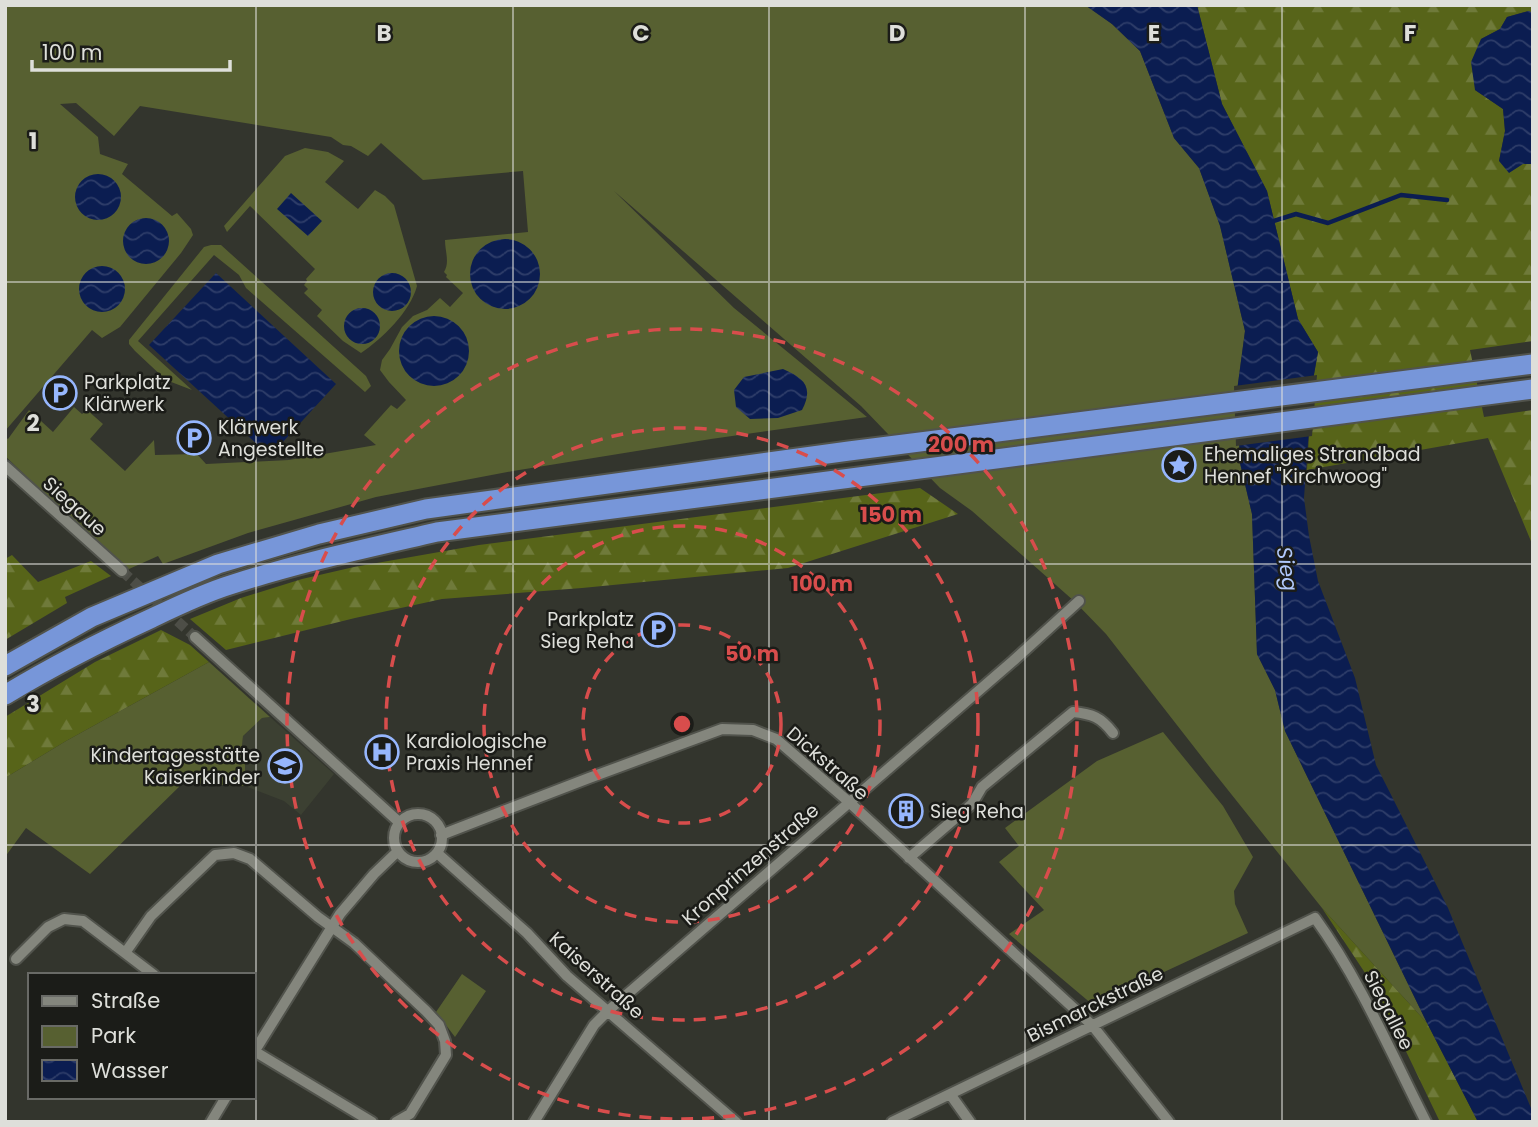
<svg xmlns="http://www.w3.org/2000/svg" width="1538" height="1127" font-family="Poppins,sans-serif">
  <defs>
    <pattern id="forest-firs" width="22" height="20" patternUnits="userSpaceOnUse" patternTransform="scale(1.75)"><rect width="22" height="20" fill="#576419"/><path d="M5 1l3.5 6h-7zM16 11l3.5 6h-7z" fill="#6f7a3a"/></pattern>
    <pattern id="water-waves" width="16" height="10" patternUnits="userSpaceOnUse" patternTransform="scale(1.75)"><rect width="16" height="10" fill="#0b1d51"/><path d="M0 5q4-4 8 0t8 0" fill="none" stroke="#2e3d69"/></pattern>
  </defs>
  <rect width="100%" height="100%" fill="#33352d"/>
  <path fill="#3c4032" d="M 270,717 L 334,774 L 301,815 L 284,801 L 245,786 L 245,759 L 241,755 L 243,736 L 262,718 Z"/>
  <path fill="#576031" d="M 5,5 L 1085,5 L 1112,24 L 1140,51 L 1174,138 L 1199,168 L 1220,225 L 1245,331 L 1237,391 L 1240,463 L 1252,514 L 1257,654 L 1275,690 L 1285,731 L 1427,1023 L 1322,908 L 1212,770 L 1106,634 L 1074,601 L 972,511 L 940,488 L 861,406 L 614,191 L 734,308 L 867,417 L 711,439 L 513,471 L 376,497 L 248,533 L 163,564 L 158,556 L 129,569 L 110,556 L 5,456 L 5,437 L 8,439 L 29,410 L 53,432 L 74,407 L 82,414 L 87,410 L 103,424 L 90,439 L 125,471 L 154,440 L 155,455 L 197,454 L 206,464 L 289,460 L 376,445 L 364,435 L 391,405 L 397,409 L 406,400 L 389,382 L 380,370 L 382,360 L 390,349 L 402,327 L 413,316 L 427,310 L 440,298 L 450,307 L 463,293 L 446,277 L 447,275 L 444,272 C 450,263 445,251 445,240 L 528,232 L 523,171 L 423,180 L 381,143 L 368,156 L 351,146 L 343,145 L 331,137 L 140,106 L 114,136 L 76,103 L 60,104 L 98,137 L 100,154 L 128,164 L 122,174 L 172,216 L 177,213 L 191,229 L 193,235 L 181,253 L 120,327 L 102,338 L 92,330 L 5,431 Z
    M 305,148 L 328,152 L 344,161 L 325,182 L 358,209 L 375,190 L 385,196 L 394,205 L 417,286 C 410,312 382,339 361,353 L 343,341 L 317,316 L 322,310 L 304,293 L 308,289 L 304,285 L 307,281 L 306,279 L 315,269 L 250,206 L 227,232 L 224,226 L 285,156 Z
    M 211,245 L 221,245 L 366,376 L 371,386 L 365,392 L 246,288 L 239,275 L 214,255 L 138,341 L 192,390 L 166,380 L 135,351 L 129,344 L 129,340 L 204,247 Z
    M 209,662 L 270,717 L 262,718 L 243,736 L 241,755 L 245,759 L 245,786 L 183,783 L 90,874 L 26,828 L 5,857 L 5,778 L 66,741 Z
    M 1163,732 L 1223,806 L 1253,857 L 1234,891 L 1235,904 L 1248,933 L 1093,1005 L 1009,934 L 1044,910 L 999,862 L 1019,846 L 1005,828 L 1097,761 Z
    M 462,974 L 486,991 L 455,1037 L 436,1012 Z"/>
  <path fill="url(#forest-firs)" d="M 1197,5 L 1533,5 L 1533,13 L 1528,11 L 1507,17 L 1500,29 L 1481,39 L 1475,90 L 1503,109 L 1505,131 L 1499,161 L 1533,164 L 1533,341 L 1470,350 L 1484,417 L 1533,410 L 1533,546 L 1488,438 L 1307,470 L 1312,385 L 1318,352 L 1298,319 L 1267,191 L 1222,104 Z
    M 920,488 L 958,514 L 788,568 L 582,588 L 442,599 L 355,618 L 226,650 L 190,619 L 241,598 L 302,579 L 354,567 L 479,545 Z
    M 12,555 L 38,582 L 91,561 L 111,576 L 65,597 L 67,603 L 5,640 L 5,559 Z
    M 161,630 L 190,645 L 209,662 L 66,741 L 5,778 L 5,717 L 95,662 Z
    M 1322,908 L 1427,1023 L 1478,1122 L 1440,1122 L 1377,991 Z"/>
  <path fill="url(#water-waves)" d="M 1085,5 L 1197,5 L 1222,104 L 1267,191 L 1298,319 L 1318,352 L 1312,386 L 1304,498 L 1309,536 L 1318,581 L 1355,678 L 1376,765 L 1448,908 L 1533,1113 L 1533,1122 L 1478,1122 L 1427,1023 L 1285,731 L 1275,690 L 1257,654 L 1252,514 L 1240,463 L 1237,391 L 1245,331 L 1220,226 L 1199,168 L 1174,138 L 1140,51 L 1112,24 Z
    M 1529,11 L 1533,13 L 1533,164 L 1523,164 L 1509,173 L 1499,161 L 1505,131 L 1503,109 L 1475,90 L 1471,62 L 1481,39 L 1500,29 L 1507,17 Z
    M75 197a23 23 0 1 1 46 0a23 23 0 1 1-46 0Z
    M 291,193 L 322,221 L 308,236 L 277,209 Z
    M123 241a23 23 0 1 1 46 0a23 23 0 1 1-46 0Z
    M470 274a35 35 0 1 1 70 0a35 35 0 1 1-70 0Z
    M79 289a23 23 0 1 1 46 0a23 23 0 1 1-46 0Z
    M 216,273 L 336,384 L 270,456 L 149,345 Z
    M373 292a19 19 0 1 1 38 0a19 19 0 1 1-38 0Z
    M344 326a18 18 0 1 1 36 0a18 18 0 1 1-36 0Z
    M399 351a35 35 0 1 1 70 0a35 35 0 1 1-70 0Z
    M 783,369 C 804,378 814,387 802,410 L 778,418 L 750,419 L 736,407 L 734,390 L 744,377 Z"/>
  <path fill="#33352d" d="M 1317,375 L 1312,436 L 1236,446 L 1234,386 Z"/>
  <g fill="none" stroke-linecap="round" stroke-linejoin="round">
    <path stroke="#0b1d51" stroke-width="4.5" d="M 1270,222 L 1296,214 L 1328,223 L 1401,195 L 1447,200"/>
    <path stroke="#4d4e47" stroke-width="10" stroke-dasharray="10 5" stroke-linecap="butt" d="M 122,571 L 195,637"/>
    <defs>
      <path id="minor" d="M 5,466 L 122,571
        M 195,637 L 400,823
        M394 838a24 24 0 1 1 48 0a24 24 0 1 1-48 0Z
        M 441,835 L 589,778 L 722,729 L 753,730 L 776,739 L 849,802 L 1092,1025 L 1169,1122
        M 437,853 L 527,933 L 567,976 L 736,1122
        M 909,858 L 972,804 L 982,787 L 1073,712 C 1092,714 1101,717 1113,733
        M 125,953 L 151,916 L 215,855 L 234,853 L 250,859 L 318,917 L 354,943 L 426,1011 L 439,1025 L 445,1041 L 446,1055 L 410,1114 L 396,1122
        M 16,959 L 48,927 L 64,919 L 83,921 L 154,975
        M 254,1051 L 372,1122
        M 254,1052 L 340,914 L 374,874 L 398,851
        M 950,1094 L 970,1122
        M 211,1122 L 226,1097
        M 534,1122 L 594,1025 L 609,1010 L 1013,661 L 1079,601
        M 892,1122 L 1315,918 C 1360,980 1391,1053 1426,1122"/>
      <path id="motorway" d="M 5,666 L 92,617 L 218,564 L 319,534 L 426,509 L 849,451 L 1533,364
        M 5,695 C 53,666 102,641 152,618 C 177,606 204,593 230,585 C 298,563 368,548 437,532 L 1533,389"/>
    </defs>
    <use href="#minor" stroke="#51534c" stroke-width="14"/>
    <use href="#motorway" stroke="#51534c" stroke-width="23"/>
    <use href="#minor" stroke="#84867d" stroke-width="10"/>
    <use href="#motorway" stroke="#7796d9" stroke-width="19"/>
  </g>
  <path fill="none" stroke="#dedfda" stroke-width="2" stroke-opacity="0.55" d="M 256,5 L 256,1122M 513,5 L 513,1122M 769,5 L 769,1122M 1025,5 L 1025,1122M 1282,5 L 1282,1122M 5,282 L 1533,282M 5,564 L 1533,564M 5,845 L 1533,845"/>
  <g fill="none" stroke="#d84d4c" stroke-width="3.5" stroke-dasharray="12 9">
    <circle cx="682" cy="724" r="99"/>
    <circle cx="682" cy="724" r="198"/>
    <circle cx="682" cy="724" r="296"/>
    <circle cx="682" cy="724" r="395"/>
  </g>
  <defs>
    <symbol id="parking-ring" viewBox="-11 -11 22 22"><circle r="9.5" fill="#1b1c18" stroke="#96b6fd" stroke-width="1.5"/><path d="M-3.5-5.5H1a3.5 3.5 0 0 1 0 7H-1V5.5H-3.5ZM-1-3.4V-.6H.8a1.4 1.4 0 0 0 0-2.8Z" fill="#96b6fd"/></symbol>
    <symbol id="sight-ring" viewBox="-11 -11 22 22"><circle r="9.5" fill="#1b1c18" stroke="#96b6fd" stroke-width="1.5"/><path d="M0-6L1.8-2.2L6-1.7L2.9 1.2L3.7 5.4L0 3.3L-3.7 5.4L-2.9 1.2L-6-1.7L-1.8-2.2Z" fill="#96b6fd"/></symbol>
    <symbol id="hospital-ring" viewBox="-11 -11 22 22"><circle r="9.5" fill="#1b1c18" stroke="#96b6fd" stroke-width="1.5"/><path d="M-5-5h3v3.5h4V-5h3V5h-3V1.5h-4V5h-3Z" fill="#96b6fd"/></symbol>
    <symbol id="school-ring" viewBox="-11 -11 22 22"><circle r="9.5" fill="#1b1c18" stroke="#96b6fd" stroke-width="1.5"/><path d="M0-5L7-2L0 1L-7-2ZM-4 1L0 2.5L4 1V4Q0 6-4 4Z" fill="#96b6fd"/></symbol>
    <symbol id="building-ring" viewBox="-11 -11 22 22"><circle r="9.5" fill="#1b1c18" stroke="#96b6fd" stroke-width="1.5"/><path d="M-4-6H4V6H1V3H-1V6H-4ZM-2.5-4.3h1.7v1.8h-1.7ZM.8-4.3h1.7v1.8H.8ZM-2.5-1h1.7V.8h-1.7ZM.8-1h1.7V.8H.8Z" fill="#96b6fd"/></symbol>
  </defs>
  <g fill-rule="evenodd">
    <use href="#parking-ring" x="41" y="374" width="38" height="38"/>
    <use href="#parking-ring" x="175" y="419" width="38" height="38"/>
    <use href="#sight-ring" x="1160" y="446" width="38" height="38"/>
    <use href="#parking-ring" x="639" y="611" width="38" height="38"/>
    <use href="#hospital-ring" x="363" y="733" width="38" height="38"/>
    <use href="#school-ring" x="266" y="747" width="38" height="38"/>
    <use href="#building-ring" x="887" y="792" width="38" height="38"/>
  </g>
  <g text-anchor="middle" stroke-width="5" stroke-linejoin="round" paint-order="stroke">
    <g font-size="19" fill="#dedfda" stroke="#1b1c18" text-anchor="start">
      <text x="84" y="389">Parkplatz<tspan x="84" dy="22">Klärwerk</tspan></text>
      <text x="218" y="434">Klärwerk<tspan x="218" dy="22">Angestellte</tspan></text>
      <text x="1204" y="461">Ehemaliges Strandbad<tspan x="1204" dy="22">Hennef "Kirchwoog"</tspan></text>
      <text x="634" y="626" text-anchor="end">Parkplatz<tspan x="634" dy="22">Sieg Reha</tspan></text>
      <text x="406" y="748">Kardiologische<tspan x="406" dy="22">Praxis Hennef</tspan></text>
      <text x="260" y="762" text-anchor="end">Kindertagesstätte<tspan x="260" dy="22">Kaiserkinder</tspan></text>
      <text x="930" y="818">Sieg Reha</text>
    </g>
    <g font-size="19" fill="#dedfda" stroke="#1b1c18">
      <text transform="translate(75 506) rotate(42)" y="7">Siegaue</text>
      <text transform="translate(828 763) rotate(41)" y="7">Dickstraße</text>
      <text transform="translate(750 864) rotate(-41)" y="7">Kronprinzenstraße</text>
      <text transform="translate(597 975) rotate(42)" y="7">Kaiserstraße</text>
      <text transform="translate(1095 1004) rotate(-26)" y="7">Bismarckstraße</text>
      <text transform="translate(1389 1010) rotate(63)" y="7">Siegallee</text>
    </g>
    <g font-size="21" font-style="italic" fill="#b0c8fb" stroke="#1b1c18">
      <text transform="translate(1287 569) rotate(81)" y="7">Sieg</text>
    </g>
  </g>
  <g font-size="23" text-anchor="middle" font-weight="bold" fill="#dedfda" stroke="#1b1c18" stroke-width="5" stroke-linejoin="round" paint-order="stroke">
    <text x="384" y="41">B</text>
    <text x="641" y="41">C</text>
    <text x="897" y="41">D</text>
    <text x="1154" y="41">E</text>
    <text x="1410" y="41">F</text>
    <text x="33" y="149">1</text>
    <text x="33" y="431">2</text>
    <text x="33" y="712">3</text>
  </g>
  <circle cx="682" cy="724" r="10" fill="#d84d4c" stroke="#1b1c18" stroke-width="3.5"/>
  <g font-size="21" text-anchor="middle" font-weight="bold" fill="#d84d4c" stroke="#1b1c18" stroke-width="5" stroke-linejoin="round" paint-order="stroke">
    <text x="961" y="452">200 m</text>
    <text x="891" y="522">150 m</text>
    <text x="822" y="591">100 m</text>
    <text x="752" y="661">50 m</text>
  </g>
  <rect width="1538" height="1127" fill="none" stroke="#dedfda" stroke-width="14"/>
  <rect x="28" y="973" width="228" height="126" fill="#1b1c18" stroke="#696a66" stroke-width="2"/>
  <rect x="42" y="996" width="35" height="10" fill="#84867d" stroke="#696a66" stroke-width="2"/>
  <text x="91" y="1008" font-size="21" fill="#dedfda">Straße</text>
  <rect x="42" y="1026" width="35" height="21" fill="#576031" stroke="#696a66" stroke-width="2"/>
  <text x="91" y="1043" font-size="21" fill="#dedfda">Park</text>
  <rect x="42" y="1060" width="35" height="21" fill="url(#water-waves)" stroke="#696a66" stroke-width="2"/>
  <text x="91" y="1078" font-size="21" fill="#dedfda">Wasser</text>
  <path d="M32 60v10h198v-10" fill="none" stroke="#dedfda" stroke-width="3.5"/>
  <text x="42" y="60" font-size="21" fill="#dedfda" stroke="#1b1c18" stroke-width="5" paint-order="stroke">100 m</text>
</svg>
